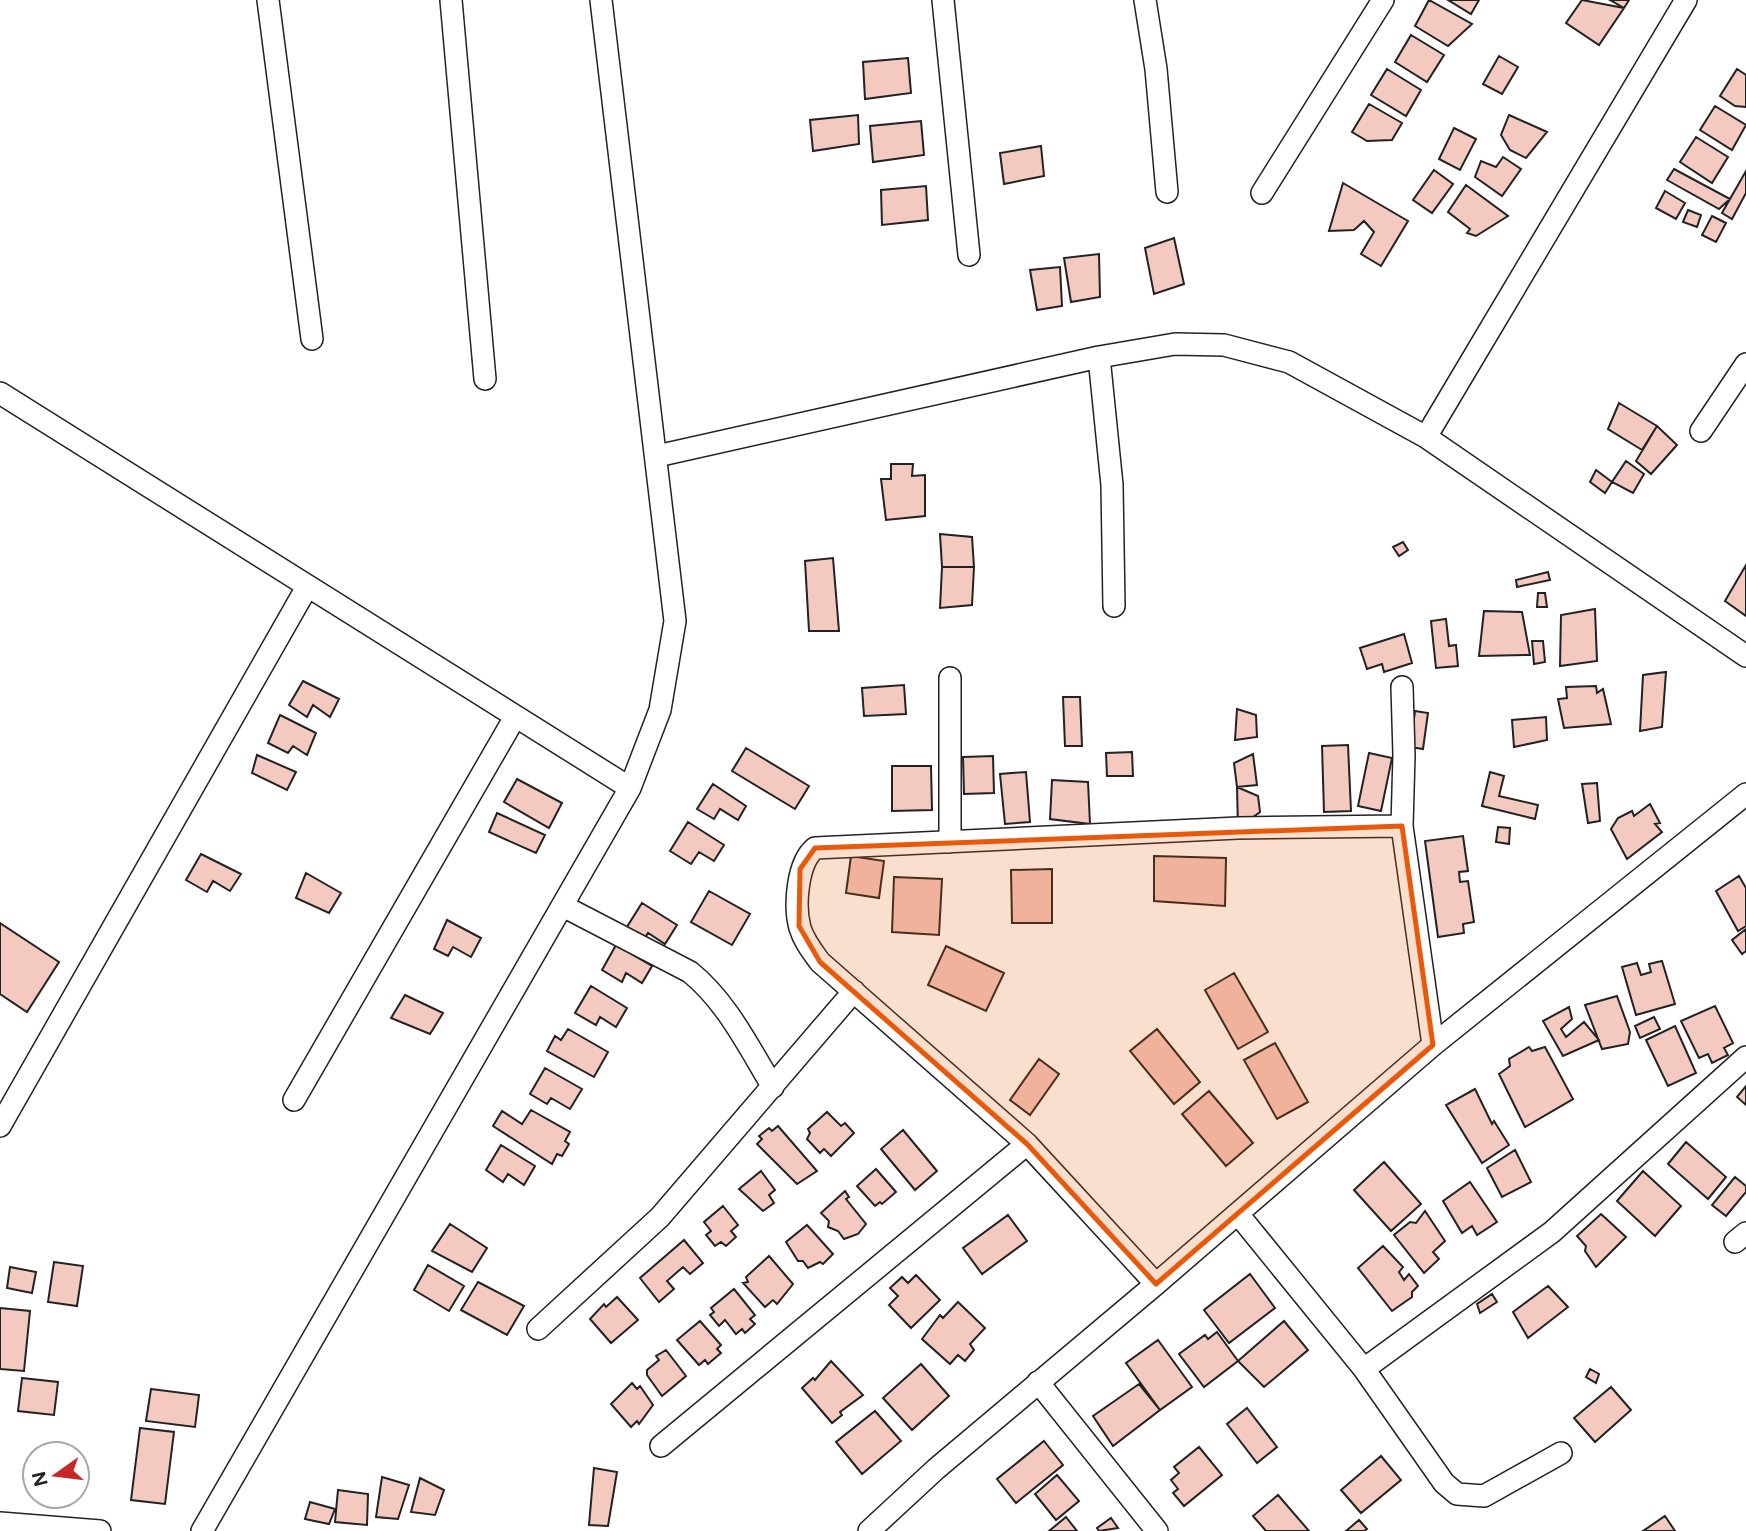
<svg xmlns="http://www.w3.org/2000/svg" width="1746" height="1531" font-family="Figtree,sans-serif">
  <rect width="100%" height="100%" fill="#fff"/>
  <path fill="#f3c9c0" stroke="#222" stroke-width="2" d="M 1429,0 L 1472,24 L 1448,46 L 1415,26 Z
    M 1448,0 L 1479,0 L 1471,14 Z
    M 1582,0 L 1624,8 L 1599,45 L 1566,23 Z
    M 1610,0 L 1629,0 L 1624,8 Z
    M 1411,35 L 1444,55 L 1427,82 L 1395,62 Z
    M 1499,56 L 1518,67 L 1502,94 L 1483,84 Z
    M 908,58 L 911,93 L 865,99 L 863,62 Z
    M 1387,69 L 1421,90 L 1406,116 L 1371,95 Z
    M 1737,69 L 1746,75 L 1746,107 L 1735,106 L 1720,96 Z
    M 1369,104 L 1402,123 L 1392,140 L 1367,141 L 1352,132 Z
    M 1715,106 L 1746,125 L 1732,150 L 1700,130 Z
    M 858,115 L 859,144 L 813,151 L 810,120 Z
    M 1509,115 L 1547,132 L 1526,158 L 1510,150 L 1501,135 Z
    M 921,121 L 924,155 L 873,162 L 870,126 Z
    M 1454,128 L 1476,139 L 1460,170 L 1439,159 Z
    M 1696,137 L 1728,157 L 1712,183 L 1680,162 Z
    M 1041,146 L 1044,176 L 1004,184 L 1000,153 Z
    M 1503,157 L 1521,169 L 1502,196 L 1475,177 L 1481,161 L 1496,167 Z
    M 1674,169 L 1730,199 L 1719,209 L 1667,180 Z
    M 1434,170 L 1453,184 L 1432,213 L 1413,200 Z
    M 1746,171 L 1746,193 L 1732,219 L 1722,213 Z
    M 1343,183 L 1408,221 L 1381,266 L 1361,254 L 1374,232 L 1364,221 L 1354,230 L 1329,231 Z
    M 1466,185 L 1508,216 L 1476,236 L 1467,233 L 1470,229 L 1448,212 Z
    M 926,186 L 928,220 L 882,225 L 881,190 Z
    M 1665,191 L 1685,203 L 1676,219 L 1656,208 Z
    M 1688,210 L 1701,215 L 1697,227 L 1683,222 Z
    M 1712,216 L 1726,223 L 1716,242 L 1702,235 Z
    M 1174,238 L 1184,284 L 1154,294 L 1145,248 Z
    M 1099,254 L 1100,297 L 1071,302 L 1064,258 Z
    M 1060,267 L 1062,306 L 1037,310 L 1030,270 Z
    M 1619,403 L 1657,426 L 1642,450 L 1608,429 Z
    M 1657,426 L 1677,445 L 1651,474 L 1636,461 Z
    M 1626,461 L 1644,474 L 1633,493 L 1612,482 Z
    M 891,464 L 913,464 L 912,476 L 925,475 L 925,516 L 886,520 L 881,479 L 891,479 Z
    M 1596,470 L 1612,482 L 1605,493 L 1590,482 Z
    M 940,534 L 972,537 L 974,567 L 942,567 Z
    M 1403,542 L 1408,550 L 1399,556 L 1393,547 Z
    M 833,558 L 839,631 L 809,631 L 805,561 Z
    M 1746,565 L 1746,616 L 1725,601 Z
    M 942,567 L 974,567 L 972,605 L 940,608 Z
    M 1548,572 L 1550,580 L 1517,587 L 1516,580 Z
    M 1538,593 L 1545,593 L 1547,607 L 1537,607 Z
    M 1595,609 L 1597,661 L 1560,666 L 1561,615 Z
    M 1484,611 L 1522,612 L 1530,655 L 1479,656 Z
    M 1446,619 L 1449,646 L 1456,645 L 1458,666 L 1436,668 L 1431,621 Z
    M 1404,634 L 1412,663 L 1384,672 L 1382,664 L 1367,669 L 1360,648 Z
    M 1532,641 L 1543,641 L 1545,662 L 1534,664 Z
    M 1666,672 L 1662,727 L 1640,731 L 1643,675 Z
    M 303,681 L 339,699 L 330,717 L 313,705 L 307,717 L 289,705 Z
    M 904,685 L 906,714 L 864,716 L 862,688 Z
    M 1596,686 L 1597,693 L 1603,689 L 1611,724 L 1564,728 L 1558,699 L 1567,698 L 1566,687 Z
    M 1063,697 L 1080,697 L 1082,746 L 1065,746 Z
    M 1237,709 L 1256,715 L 1257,737 L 1235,740 Z
    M 1415,711 L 1428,713 L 1423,749 L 1410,747 Z
    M 280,715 L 316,733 L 307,755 L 293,746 L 288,753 L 268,743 Z
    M 1546,717 L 1547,740 L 1514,747 L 1512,720 Z
    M 1348,745 L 1351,811 L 1324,812 L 1322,746 Z
    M 746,748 L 809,786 L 795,809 L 732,771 Z
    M 1132,752 L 1133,776 L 1107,776 L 1106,753 Z
    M 1369,753 L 1392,758 L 1381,811 L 1358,806 Z
    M 1253,754 L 1257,785 L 1237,787 L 1234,763 Z
    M 257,755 L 296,772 L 287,790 L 252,773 Z
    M 993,756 L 994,793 L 964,794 L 963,757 Z
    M 892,766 L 931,766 L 932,810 L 892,811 Z
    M 1026,772 L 1030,822 L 1005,824 L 1000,774 Z
    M 1490,772 L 1504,776 L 1499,796 L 1538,805 L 1535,819 L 1482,806 Z
    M 517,779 L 562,803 L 549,828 L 504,802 Z
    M 1052,780 L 1088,782 L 1090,824 L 1050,819 Z
    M 1597,783 L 1600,821 L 1588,823 L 1582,784 Z
    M 713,784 L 746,806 L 738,820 L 720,809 L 714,819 L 697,809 Z
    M 1237,787 L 1258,796 L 1260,812 L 1238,828 Z
    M 1650,804 L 1660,823 L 1655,824 L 1662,832 L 1627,859 L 1611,829 L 1618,818 L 1632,811 L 1634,816 Z
    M 497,813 L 545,835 L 536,853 L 489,832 Z
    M 688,822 L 724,845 L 714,861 L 699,852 L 691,864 L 670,851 Z
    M 1498,827 L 1510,828 L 1509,844 L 1496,842 Z
    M 1463,836 L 1468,871 L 1459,872 L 1460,882 L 1468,881 L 1474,922 L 1463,924 L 1464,933 L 1438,937 L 1425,841 Z
    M 201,854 L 241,874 L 230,891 L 213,881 L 207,892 L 186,880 Z
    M 851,856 L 884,861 L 879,898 L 846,893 Z
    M 1154,856 L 1226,858 L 1225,906 L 1154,901 Z
    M 1052,869 L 1052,923 L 1012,923 L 1011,870 Z
    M 306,873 L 341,893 L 329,913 L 296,898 Z
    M 1739,876 L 1746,888 L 1746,926 L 1738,931 L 1716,891 Z
    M 894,877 L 942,879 L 939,935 L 892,932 Z
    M 709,891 L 750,914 L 732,945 L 691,922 Z
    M 642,903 L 677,925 L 665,944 L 648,933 L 643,941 L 625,930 Z
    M 447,920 L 481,938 L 471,957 L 453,947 L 448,956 L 434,949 Z
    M 0,923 L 59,962 L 27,1012 L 0,994 Z
    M 1746,929 L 1746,951 L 1742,954 L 1732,940 Z
    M 616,945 L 652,966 L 642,983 L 626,973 L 622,982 L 602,970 Z
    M 946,946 L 1004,973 L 986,1011 L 928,985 Z
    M 1662,961 L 1675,1004 L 1636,1015 L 1622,967 L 1637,963 L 1641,975 L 1651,972 L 1649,964 Z
    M 1234,973 L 1268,1032 L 1238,1049 L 1205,990 Z
    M 591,986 L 627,1008 L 616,1027 L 600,1017 L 596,1025 L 575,1013 Z
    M 405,995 L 443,1013 L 430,1034 L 391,1018 Z
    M 1617,996 L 1630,1032 L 1628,1044 L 1602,1049 L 1585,1005 Z
    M 1715,1006 L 1733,1043 L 1724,1048 L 1728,1055 L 1712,1063 L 1708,1054 L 1699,1058 L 1681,1021 Z
    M 1569,1007 L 1572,1019 L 1561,1029 L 1566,1037 L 1584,1022 L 1599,1040 L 1563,1056 L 1543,1021 Z
    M 1654,1017 L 1660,1029 L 1640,1038 L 1635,1026 Z
    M 1675,1026 L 1696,1073 L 1668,1086 L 1646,1040 Z
    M 568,1029 L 608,1052 L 594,1077 L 547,1051 L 555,1036 L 561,1040 Z
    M 1157,1029 L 1200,1082 L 1174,1104 L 1130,1051 Z
    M 1275,1043 L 1308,1102 L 1277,1119 L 1244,1060 Z
    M 1529,1047 L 1532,1051 L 1545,1047 L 1573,1099 L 1525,1127 L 1499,1074 L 1510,1066 L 1509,1059 Z
    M 1039,1059 L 1059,1074 L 1030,1115 L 1010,1100 Z
    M 545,1068 L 582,1089 L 570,1109 L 551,1098 L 547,1104 L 530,1094 Z
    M 1746,1086 L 1746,1105 L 1737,1097 Z
    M 1475,1089 L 1492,1124 L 1494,1121 L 1509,1145 L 1482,1163 L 1446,1105 Z
    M 1209,1091 L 1253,1143 L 1226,1166 L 1182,1114 Z
    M 531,1110 L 570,1132 L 565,1141 L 569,1144 L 562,1156 L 557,1154 L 552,1164 L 493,1126 L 502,1111 L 522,1124 Z
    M 827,1112 L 841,1126 L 845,1123 L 854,1133 L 831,1156 L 824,1149 L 820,1153 L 807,1139 L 810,1133 L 808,1129 Z
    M 778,1126 L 817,1171 L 797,1184 L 757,1144 L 762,1139 L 759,1136 L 769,1128 L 772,1131 Z
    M 903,1130 L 937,1171 L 915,1190 L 881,1149 Z
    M 1686,1142 L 1726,1177 L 1708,1199 L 1668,1164 Z
    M 501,1145 L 535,1166 L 524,1185 L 508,1174 L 503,1182 L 486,1170 Z
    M 1515,1150 L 1531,1182 L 1502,1197 L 1487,1168 Z
    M 1384,1162 L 1421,1204 L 1391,1231 L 1354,1190 Z
    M 876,1169 L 896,1192 L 882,1204 L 880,1202 L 875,1206 L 857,1186 Z
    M 761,1171 L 775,1190 L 769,1195 L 774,1203 L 763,1211 L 739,1189 Z
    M 1643,1171 L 1681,1206 L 1655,1236 L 1617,1201 Z
    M 1735,1177 L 1746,1186 L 1746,1192 L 1726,1216 L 1712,1205 Z
    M 1470,1182 L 1497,1222 L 1477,1235 L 1472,1226 L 1462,1233 L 1443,1201 Z
    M 845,1191 L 849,1197 L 846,1199 L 866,1224 L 858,1234 L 844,1239 L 838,1231 L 828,1227 L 829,1221 L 821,1213 Z
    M 723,1206 L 738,1225 L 731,1231 L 736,1237 L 726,1246 L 721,1242 L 715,1246 L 706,1235 L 711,1231 L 704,1222 Z
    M 1425,1211 L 1445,1241 L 1433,1252 L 1439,1259 L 1424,1273 L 1394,1235 L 1410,1222 L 1416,1223 Z
    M 1601,1214 L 1626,1237 L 1596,1267 L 1585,1251 L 1586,1246 L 1577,1236 Z
    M 1008,1215 L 1027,1241 L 982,1274 L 963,1248 Z
    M 450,1224 L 487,1248 L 472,1272 L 432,1251 Z
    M 807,1225 L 833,1254 L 823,1264 L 820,1262 L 808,1268 L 803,1261 L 798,1261 L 786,1242 Z
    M 684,1240 L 703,1263 L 690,1274 L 683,1267 L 667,1281 L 674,1289 L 659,1302 L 640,1278 Z
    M 1383,1246 L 1403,1267 L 1399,1272 L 1404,1280 L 1409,1274 L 1418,1286 L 1412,1292 L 1412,1297 L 1392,1311 L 1358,1268 Z
    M 769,1256 L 793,1284 L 777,1304 L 773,1300 L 765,1307 L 743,1283 L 748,1282 L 746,1277 Z
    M 54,1262 L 83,1266 L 77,1306 L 48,1302 Z
    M 428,1265 L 464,1286 L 449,1311 L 414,1290 Z
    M 10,1267 L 36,1272 L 32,1293 L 7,1288 Z
    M 1250,1274 L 1275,1308 L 1229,1343 L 1204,1310 Z
    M 916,1275 L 940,1300 L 911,1328 L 889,1305 L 898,1296 L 890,1288 L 902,1277 L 908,1283 Z
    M 478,1282 L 524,1306 L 507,1335 L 461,1310 Z
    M 1548,1286 L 1568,1307 L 1528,1338 L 1513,1312 Z
    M 734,1289 L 755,1315 L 750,1319 L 755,1324 L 745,1333 L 742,1329 L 736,1334 L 725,1320 L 719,1326 L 710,1315 L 714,1312 L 711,1308 Z
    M 1492,1294 L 1497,1302 L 1480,1313 L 1477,1304 Z
    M 617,1297 L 638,1320 L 611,1343 L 590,1319 L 604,1304 L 606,1307 Z
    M 958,1302 L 985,1328 L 970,1344 L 974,1350 L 965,1361 L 958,1355 L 950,1364 L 922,1339 L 940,1315 L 943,1318 Z
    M 0,1308 L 30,1311 L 24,1371 L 0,1369 Z
    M 700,1321 L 721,1345 L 717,1349 L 721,1353 L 708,1364 L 705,1360 L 699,1365 L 677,1340 Z
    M 1284,1321 L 1308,1350 L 1264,1387 L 1238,1361 Z
    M 1217,1332 L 1238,1361 L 1204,1387 L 1179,1354 L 1205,1335 L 1208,1339 Z
    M 1158,1340 L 1192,1387 L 1160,1410 L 1126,1363 Z
    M 666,1350 L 686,1376 L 662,1396 L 647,1375 L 647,1370 L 659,1360 L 656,1356 Z
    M 831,1361 L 863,1395 L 840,1412 L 842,1415 L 832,1423 L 802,1388 L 813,1378 L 815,1380 Z
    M 921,1364 L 949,1396 L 912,1430 L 883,1398 Z
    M 1590,1369 L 1599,1374 L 1596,1383 L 1586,1377 Z
    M 22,1378 L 58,1382 L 54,1415 L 18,1411 Z
    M 632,1383 L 637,1389 L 640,1386 L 653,1405 L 639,1424 L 637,1421 L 631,1427 L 611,1404 Z
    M 1139,1384 L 1160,1410 L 1113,1446 L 1093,1416 Z
    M 1611,1387 L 1631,1410 L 1595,1442 L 1574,1418 Z
    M 151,1389 L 199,1395 L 195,1427 L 146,1421 Z
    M 1247,1408 L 1277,1447 L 1257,1463 L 1227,1424 Z
    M 875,1411 L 901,1441 L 862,1474 L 836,1442 Z
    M 140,1428 L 174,1432 L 165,1504 L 131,1500 Z
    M 1044,1441 L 1063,1465 L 1016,1503 L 997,1479 Z
    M 1199,1447 L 1222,1475 L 1184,1506 L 1173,1493 L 1178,1489 L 1171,1480 L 1179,1473 L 1174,1467 Z
    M 1381,1456 L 1401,1480 L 1361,1513 L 1341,1490 Z
    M 594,1468 L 617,1472 L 608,1526 L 589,1525 Z
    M 1057,1475 L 1079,1501 L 1056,1520 L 1035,1494 Z
    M 382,1477 L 409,1485 L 398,1519 L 376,1517 Z
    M 420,1478 L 444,1490 L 435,1515 L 411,1512 Z
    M 338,1490 L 368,1494 L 367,1525 L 335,1522 Z
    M 1278,1495 L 1309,1531 L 1266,1531 L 1253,1516 Z
    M 310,1502 L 335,1509 L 329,1524 L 305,1519 Z
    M 1665,1516 L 1675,1531 L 1643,1531 Z
    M 1066,1517 L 1077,1531 L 1049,1531 Z
    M 1111,1518 L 1118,1528 L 1099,1531 L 1097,1528 Z
    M 1359,1520 L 1367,1529 L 1364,1531 L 1346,1531 Z"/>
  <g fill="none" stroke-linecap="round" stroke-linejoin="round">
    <defs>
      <path id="minor" d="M 268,0 L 312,339
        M 451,0 L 485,379
        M 943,0 L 969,255
        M 1145,0 L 1156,69 L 1167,192
        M 1262,193 L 1383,0
        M 1099,357 L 1112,485 L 1114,606
        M 0,393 L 630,788
        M 1701,431 L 1746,364
        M 1426,437 L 1686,0
        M 657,456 L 1099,357 L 1175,344 L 1224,345 L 1289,362 L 1426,437 L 1746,656
        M 950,678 L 950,842
        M 1402,687 L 1404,755 L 1402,826 L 1433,1045
        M 563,906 L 690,972 C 727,1002 748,1046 773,1087
        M 294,1100 L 515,717
        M 0,1126 L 307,587
        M 1238,1214 L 1364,1369 L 1444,1483 L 1457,1494 L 1484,1496 L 1561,1453
        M 1735,1242 L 1746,1233
        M 1156,1284 L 1027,1144 L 820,962 C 812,951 804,941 800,928 C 794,906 797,863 815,848 L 1238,828 L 1402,826
        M 538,1329 L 660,1217 L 854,991
        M 1364,1369 L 1552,1232 L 1746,1057
        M 1038,1382 L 1157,1531
        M 661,1446 L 1027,1144
        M 0,1523 L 100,1531
        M 202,1531 L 630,788 L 660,710 L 675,621 L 601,0
        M 869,1531 L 936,1469 L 1156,1284 L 1433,1045 L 1746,794"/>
    </defs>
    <use href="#minor" stroke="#222" stroke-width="24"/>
    <use href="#minor" stroke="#fff" stroke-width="21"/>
  </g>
  <path fill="#e8590c" fill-opacity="0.2" stroke="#e8590c" stroke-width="5" stroke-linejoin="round" d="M 1402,826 L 1433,1045 L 1156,1284 L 1027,1144 L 820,962 L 799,926 L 800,869 L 815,848 Z"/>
  <g transform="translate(56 1475) rotate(256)"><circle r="33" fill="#ffffff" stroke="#a7a7a7" stroke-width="2"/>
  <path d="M0-5L12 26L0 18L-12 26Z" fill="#c62828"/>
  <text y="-10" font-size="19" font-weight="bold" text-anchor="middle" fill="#222222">N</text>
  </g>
</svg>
